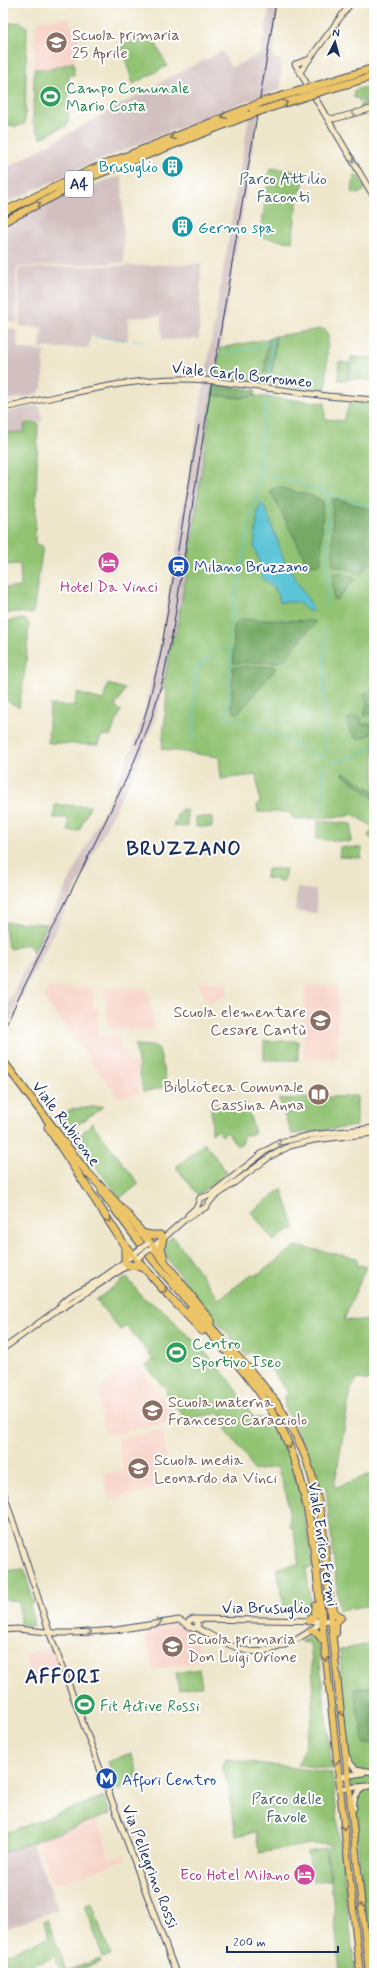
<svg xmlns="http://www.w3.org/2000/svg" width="377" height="1976" font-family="Mynerve,sans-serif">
  <rect width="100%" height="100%" fill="#fff"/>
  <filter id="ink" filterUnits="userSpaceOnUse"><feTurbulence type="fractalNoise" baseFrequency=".025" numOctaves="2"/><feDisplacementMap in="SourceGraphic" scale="8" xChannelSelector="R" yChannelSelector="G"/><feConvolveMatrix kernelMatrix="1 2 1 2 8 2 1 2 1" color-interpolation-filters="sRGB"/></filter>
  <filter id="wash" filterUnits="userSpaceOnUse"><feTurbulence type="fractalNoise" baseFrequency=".012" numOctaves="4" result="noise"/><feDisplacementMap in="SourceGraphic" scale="16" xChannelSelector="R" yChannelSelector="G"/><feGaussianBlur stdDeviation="0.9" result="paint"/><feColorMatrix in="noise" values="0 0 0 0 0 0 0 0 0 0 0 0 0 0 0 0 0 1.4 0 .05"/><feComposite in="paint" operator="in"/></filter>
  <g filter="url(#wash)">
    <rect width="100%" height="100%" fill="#eee6ca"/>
    <path fill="#f7d1c6" d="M 70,17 L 70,25 L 79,42 L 74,44 L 74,62 L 50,69 L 34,69 L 35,26 L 41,20 Z
      M 204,981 L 227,982 L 227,997 L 222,997 L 209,1004 L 197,982 Z
      M 305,986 L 338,986 L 337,1059 L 304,1060 Z
      M 48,988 L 93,988 L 93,1008 L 98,1008 L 97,1036 L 120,1036 L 120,1045 L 125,1051 L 126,1061 L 131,1064 L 136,1062 L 139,1081 L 139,1094 L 118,1097 L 43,997 Z
      M 104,988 L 147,988 L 155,1029 L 108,1029 L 107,1000 L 104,997 Z
      M 134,1362 L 174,1414 L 172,1422 L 108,1435 L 104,1432 L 99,1393 L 101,1393 L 102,1386 Z
      M 162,1430 L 167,1462 L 154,1465 L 158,1489 L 108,1499 L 104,1474 L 124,1470 L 117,1439 Z
      M 174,1623 L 195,1632 L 199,1661 L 153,1670 L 144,1628 Z
      M 55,1645 L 63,1666 L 36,1676 L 28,1675 L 25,1656 Z
      M 96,1819 L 110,1859 L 125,1854 L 126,1859 L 54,1885 L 38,1841 Z"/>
    <path fill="#d2bfbf" d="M 270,3 L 279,3 L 273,40 L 275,40 L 273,58 L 281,60 L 281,89 L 263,95 L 257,123 L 209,415 L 190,551 L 176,635 L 173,635 L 169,661 L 155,721 L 134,772 L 3,1035 L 3,1013 L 114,790 L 136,738 L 145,709 L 162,635 L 252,99 L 89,164 L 3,205 L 3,170 L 170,77 L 223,51 L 229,65 L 232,67 L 260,54 L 262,41 L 264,41 Z
      M 122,177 L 124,263 L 18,267 L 16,272 L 17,323 L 3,319 L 3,227 L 63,197 L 113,178 Z
      M 201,264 L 199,339 L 162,340 L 161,316 L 128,318 L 128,340 L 90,335 L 90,348 L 40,348 L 42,328 L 20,326 L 18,273 L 19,268 Z
      M 3,328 L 9,328 L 17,331 L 18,348 L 44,351 L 43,381 L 41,390 L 36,395 L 3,401 Z
      M 38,405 L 41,410 L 42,422 L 25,421 L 24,432 L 3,433 L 3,413 Z
      M 297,888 L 316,890 L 317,913 L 295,912 Z
      M 32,1843 L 58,1909 L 3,1930 L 3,1853 Z"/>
    <path fill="#92c373" stroke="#567968" d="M 21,22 L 27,27 L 25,124 L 14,127 L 13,125 L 3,127 L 3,24 Z
      M 152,36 L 167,66 L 133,84 L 121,45 Z
      M 74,62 L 74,75 L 69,75 L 68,124 L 41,138 L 33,123 L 34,69 L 50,69 Z
      M 374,85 L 374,100 L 373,97 L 368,98 L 370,106 L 361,109 L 360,104 L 365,102 L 364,100 L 359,101 L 358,98 L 354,98 L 354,90 Z
      M 270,168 L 305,172 L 302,190 L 299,190 L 292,242 L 260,237 Z
      M 354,175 L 357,175 L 366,189 L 358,194 L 352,193 Z
      M 321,329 L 325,330 L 328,335 L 326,389 L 324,390 L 215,378 L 220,348 L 268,339 L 265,372 L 272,373 L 276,336 Z
      M 351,357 L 374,358 L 374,380 L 349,379 Z
      M 339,362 L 349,363 L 348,380 L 338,380 Z
      M 212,395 L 241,398 L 255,396 L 325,403 L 325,419 L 343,421 L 350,403 L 374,404 L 374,841 L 368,836 L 373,827 L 353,814 L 348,816 L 297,819 L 293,818 L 289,812 L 258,812 L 257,804 L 260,803 L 256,775 L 221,779 L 219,757 L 162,749 L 167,691 L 163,689 L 173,635 L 176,635 L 193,533 Z
      M 25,423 L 38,423 L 35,544 L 43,546 L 33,614 L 15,612 L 3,614 L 3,588 L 21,587 L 20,564 L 3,565 L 3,433 L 24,432 Z
      M 19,619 L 26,620 L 29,624 L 26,664 L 19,707 L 3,699 L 3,622 Z
      M 108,684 L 125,689 L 115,707 L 121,711 L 110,736 L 101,736 L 98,745 L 48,743 L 50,705 L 74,706 L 77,693 L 103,700 Z
      M 55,805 L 90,806 L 79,831 L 68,831 L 68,818 L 54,818 Z
      M 181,809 L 187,810 L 187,827 L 174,826 L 174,821 L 177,820 L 177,814 L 181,814 Z
      M 196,817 L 212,817 L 212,827 L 196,827 Z
      M 318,821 L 352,824 L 351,842 L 316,839 Z
      M 340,847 L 362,848 L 361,858 L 339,857 Z
      M 267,869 L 286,869 L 284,881 L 278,882 L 277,879 L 266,878 Z
      M 4,922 L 47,924 L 33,953 L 30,946 L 26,944 L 11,949 L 8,947 Z
      M 264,1041 L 298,1041 L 298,1060 L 264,1060 Z
      M 135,1045 L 155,1046 L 159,1049 L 167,1084 L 166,1087 L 143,1092 Z
      M 357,1096 L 357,1126 L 292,1134 L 281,1107 L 280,1099 Z
      M 246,1103 L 255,1133 L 243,1136 L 242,1143 L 237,1146 L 227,1132 L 222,1136 L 217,1130 L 212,1133 L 211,1104 Z
      M 104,1106 L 73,1128 L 80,1136 L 92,1123 L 139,1184 L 120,1198 L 58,1119 L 71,1109 Z
      M 205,1143 L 227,1173 L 198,1195 L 176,1167 Z
      M 282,1189 L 295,1229 L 293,1230 L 290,1229 L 274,1241 L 251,1212 Z
      M 173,1236 L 219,1299 L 252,1274 L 257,1275 L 296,1246 L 357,1258 L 357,1265 L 366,1266 L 344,1320 L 374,1321 L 374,1381 L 357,1379 L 351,1389 L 334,1488 L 374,1473 L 374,1605 L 339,1610 L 326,1489 L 319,1490 L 306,1451 L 285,1408 L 284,1398 L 288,1392 L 263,1359 L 256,1357 L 251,1352 L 246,1355 L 205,1308 L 168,1260 C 164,1250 163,1243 173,1236 Z
      M 127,1277 L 142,1297 L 164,1311 L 208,1355 L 231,1382 L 254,1418 L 271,1418 C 297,1464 306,1513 312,1566 L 311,1568 L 306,1567 L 312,1615 L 305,1618 L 303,1604 L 284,1607 L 277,1568 L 299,1564 L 293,1528 L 291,1528 L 287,1497 L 278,1469 L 276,1467 L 254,1471 L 245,1455 L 219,1420 L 222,1417 L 219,1413 L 186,1419 L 166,1393 L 167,1390 L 146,1366 L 153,1360 L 127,1326 L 120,1330 L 96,1300 Z
      M 24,1569 L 34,1603 L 30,1604 L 34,1627 L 22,1625 L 20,1627 L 19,1602 L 3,1599 L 3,1571 Z
      M 313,1634 L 317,1637 L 332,1769 L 298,1765 C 316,1719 315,1691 310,1643 L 300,1642 Z
      M 374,1643 L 374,1973 L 372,1973 L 339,1679 L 341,1673 L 340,1650 Z
      M 199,1669 L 202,1686 L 179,1690 L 176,1673 Z
      M 131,1753 L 141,1782 L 117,1790 L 108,1762 Z
      M 226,1759 L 332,1773 L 355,1973 L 340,1973 L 329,1862 L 326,1852 L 330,1880 L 313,1882 L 308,1852 L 330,1848 L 330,1845 L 310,1844 L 259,1853 L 256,1832 L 236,1836 L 228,1784 L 223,1770 L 223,1765 Z
      M 104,1797 L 110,1814 L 3,1853 L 3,1834 Z
      M 92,1903 L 110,1955 L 103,1958 L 85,1905 Z
      M 47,1919 L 67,1971 L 100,1959 L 101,1962 L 72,1973 L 62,1973 L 55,1957 L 12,1973 L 3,1973 L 3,1955 L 49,1938 L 43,1921 Z"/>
    <path fill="#75a965" stroke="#486c62" d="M 276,336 L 272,373 L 264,372 L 268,339 Z
      M 214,384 L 256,390 L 255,396 L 241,398 L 212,395 Z
      M 278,487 L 312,496 L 323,501 L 321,564 L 308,565 L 270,490 Z
      M 332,498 L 374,510 L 374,558 L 361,574 L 333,565 Z
      M 333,573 L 348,575 L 355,579 L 337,600 L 333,599 Z
      M 242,619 L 314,621 L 315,623 L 282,662 L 233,663 L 234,628 L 236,623 Z
      M 274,666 L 277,667 L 239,712 L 235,713 L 231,706 L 233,667 Z
      M 374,686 L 374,711 L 366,717 L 364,715 L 367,704 L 364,696 L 365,693 L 371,691 Z
      M 359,715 L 362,718 L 361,724 L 374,724 L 374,733 L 360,739 L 354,737 L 349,729 L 347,720 L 350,717 Z
      M 344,773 L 374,791 L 374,798 L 342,774 Z
      M 374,1686 L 374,1743 L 365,1744 L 363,1739 L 354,1691 L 354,1689 Z"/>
    <path fill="#5bc4d7" stroke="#3b7a9a" d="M 261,504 L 265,507 L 285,562 L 312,606 L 313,612 L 307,610 L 298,602 L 280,602 L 275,588 L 261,577 L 261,565 L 254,547 L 258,511 Z"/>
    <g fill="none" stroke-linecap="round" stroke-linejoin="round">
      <path stroke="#5bc4d7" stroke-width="1" d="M 91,336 L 125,340
        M 133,341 L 143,341
        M 223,353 L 258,348 L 273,341 L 269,381
        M 267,395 L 258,470 L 260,472 L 374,507
        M 257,495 L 261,504
        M 326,606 L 328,494
        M 227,640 L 260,473
        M 231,645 L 227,717 L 271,732 L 320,757
        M 193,742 L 196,668 L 219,649 L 226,647
        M 324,756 L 325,633
        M 331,762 L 354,756 L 374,747
        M 323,809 L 323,764"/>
    </g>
  </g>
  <g filter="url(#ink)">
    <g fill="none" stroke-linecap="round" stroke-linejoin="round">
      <path stroke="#c4c1b4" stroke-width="7" stroke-dasharray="7 3.5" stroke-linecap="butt" d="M 137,1247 L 146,1258"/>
      <defs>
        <path id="secondary" d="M 307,60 L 295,64 L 374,197
          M 300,72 L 351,3
          M 327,117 L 334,119 L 374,108
          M 214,381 L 327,396 L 374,400
          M 3,408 C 69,395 137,374 205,380
          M 188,1215 L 197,1207 L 200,1198 L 210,1195 L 264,1152 L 281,1142 L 311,1135 L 374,1128
          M 151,1249 L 184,1220 L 206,1207 L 212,1199 L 271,1156 L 290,1146 L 314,1140 L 374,1133
          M 58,1309 L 64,1307 L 130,1264
          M 3,1349 L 58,1309 C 67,1294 85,1289 99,1280 C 112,1272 124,1262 135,1253
          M 3,1491 L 51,1637 L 176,1973
          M 188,1625 L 189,1621 L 193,1619 L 322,1621 L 331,1620
          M 197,1628 C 211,1635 228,1646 244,1650 C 268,1657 305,1638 322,1621
          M 3,1630 L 17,1629 L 56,1633 L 75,1633 L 116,1630 L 179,1620 L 194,1629 L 198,1625 L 196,1620
          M 346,1755 L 351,1764 L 356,1769 L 373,1772
          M 338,1777 L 363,1773
          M 339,1789 L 366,1786
          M 354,1808 C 352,1796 360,1787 372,1785"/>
        <path id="primary" d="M 331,1620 L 369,1973
          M 322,1621 L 360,1973
          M 311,1631 L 316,1631 L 322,1640
          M 336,1633 L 336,1623 L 341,1617"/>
        <path id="highway" d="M 312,87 L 374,68
          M 316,93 L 374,76
          M 262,102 L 306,89
          M 260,111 L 310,95
          M 3,212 L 91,170 L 251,107
          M 3,222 L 93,176 L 249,115
          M 3,1061 L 88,1174
          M 48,1127 L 125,1246 L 169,1296 L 202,1331
          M 86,1171 L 128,1215 L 211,1321
          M 102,1192 L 141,1244
          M 141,1233 L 151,1235 L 160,1235
          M 163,1238 L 161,1248 L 164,1258
          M 150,1256 C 176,1289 205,1320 233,1352 C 265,1386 289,1414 306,1458 C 325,1510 326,1566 331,1620
          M 125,1262 L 125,1246
          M 128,1266 L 135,1265 L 145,1269
          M 190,1310 C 219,1344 256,1381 277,1420 C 310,1482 315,1553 322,1621
          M 332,1605 L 335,1613 L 341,1617
          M 309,1621 L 315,1615 L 316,1606"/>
      </defs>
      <use href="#secondary" stroke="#3b4a6e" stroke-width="7"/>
      <use href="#primary" stroke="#3b4a6e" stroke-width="8"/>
      <use href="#highway" stroke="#3b4a6e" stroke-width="9"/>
      <use href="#secondary" stroke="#f7e8c3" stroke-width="5"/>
      <use href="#primary" stroke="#ecc569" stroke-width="6"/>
      <use href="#highway" stroke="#ecc569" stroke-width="7"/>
      <path stroke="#1b2f5e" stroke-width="1" d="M 136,744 L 147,709 L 160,657 L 199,425
        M 3,1030 L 131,769 L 150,723 L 163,679 L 172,635 L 210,393 L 276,3"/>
      <defs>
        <path id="secondary-bridge" d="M 205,380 L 214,381
          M 136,1252 L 147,1244
          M 139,1257 L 150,1249"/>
        <path id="highway-bridge" d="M 306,89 L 312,87
          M 310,95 L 316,93
          M 251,107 L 262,102
          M 249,115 L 260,111"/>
      </defs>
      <use href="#secondary-bridge" stroke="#3b4a6e" stroke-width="7" stroke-linecap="butt"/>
      <use href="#highway-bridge" stroke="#3b4a6e" stroke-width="9" stroke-linecap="butt"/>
      <use href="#secondary-bridge" stroke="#f7e8c3" stroke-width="5"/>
      <use href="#highway-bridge" stroke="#ecc569" stroke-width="7"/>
    </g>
    <defs><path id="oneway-chevron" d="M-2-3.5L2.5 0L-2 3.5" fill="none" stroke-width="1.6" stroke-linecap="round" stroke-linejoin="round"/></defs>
    <g stroke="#797263">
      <use href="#oneway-chevron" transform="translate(285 103) rotate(-18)"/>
      <use href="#oneway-chevron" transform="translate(224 116) rotate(159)"/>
      <use href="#oneway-chevron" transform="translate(173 137) rotate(159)"/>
      <use href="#oneway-chevron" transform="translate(38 204) rotate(-26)"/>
      <use href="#oneway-chevron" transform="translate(109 1220) rotate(56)"/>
      <use href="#oneway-chevron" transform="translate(164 1291) rotate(49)"/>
      <use href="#oneway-chevron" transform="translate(289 1446) rotate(68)"/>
      <use href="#oneway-chevron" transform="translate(326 1659) rotate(83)"/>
      <use href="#oneway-chevron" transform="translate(340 1714) rotate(-96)"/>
      <use href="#oneway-chevron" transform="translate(336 1762) rotate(84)"/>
      <use href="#oneway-chevron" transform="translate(344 1827) rotate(83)"/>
      <use href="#oneway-chevron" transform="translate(361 1906) rotate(-97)"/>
    </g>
    <g stroke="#898c90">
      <use href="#oneway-chevron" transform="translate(354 113) rotate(165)"/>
      <use href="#oneway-chevron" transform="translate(352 160) rotate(60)"/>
      <use href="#oneway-chevron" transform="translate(281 1143) rotate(158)"/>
      <use href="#oneway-chevron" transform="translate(159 1622) rotate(-11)"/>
      <use href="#oneway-chevron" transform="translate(89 1632) rotate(-4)"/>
    </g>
  </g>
  <defs>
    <symbol id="school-disc" viewBox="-11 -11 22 22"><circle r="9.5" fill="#8d6e63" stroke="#fff"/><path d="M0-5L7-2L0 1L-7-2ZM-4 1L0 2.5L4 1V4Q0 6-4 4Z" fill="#fff"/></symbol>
    <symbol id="stadium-disc" viewBox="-11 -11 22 22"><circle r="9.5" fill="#2e9e5b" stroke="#fff"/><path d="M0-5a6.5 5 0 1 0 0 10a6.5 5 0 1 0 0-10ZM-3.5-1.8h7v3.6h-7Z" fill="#fff"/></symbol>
    <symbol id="building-disc" viewBox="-11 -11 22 22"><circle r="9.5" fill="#0f9aa8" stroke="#fff"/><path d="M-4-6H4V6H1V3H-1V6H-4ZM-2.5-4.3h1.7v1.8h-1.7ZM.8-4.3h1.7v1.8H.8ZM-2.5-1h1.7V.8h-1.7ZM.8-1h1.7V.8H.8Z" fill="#fff"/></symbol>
    <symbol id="hotel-disc" viewBox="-11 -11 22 22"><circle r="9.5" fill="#d1479c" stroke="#fff"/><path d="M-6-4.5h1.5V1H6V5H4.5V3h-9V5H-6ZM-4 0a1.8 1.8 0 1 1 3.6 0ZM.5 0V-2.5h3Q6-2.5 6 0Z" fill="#fff"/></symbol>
    <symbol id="station-disc" viewBox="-11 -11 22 22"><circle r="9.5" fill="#1a4fb4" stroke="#fff"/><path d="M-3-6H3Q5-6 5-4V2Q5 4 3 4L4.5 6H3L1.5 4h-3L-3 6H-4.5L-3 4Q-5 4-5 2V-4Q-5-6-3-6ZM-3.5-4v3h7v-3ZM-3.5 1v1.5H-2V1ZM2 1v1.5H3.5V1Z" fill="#fff"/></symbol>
    <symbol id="library-disc" viewBox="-11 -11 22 22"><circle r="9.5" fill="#8d6e63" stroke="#fff"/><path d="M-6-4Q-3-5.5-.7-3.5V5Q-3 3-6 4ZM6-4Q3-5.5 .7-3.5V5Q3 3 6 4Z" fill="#fff"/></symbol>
    <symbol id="metro-disc" viewBox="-11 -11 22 22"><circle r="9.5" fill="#1a4fb4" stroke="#fff"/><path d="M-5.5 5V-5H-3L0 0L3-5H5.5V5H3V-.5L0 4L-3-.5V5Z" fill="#fff"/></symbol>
  </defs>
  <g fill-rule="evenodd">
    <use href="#school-disc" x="44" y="30" width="25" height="25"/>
    <use href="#stadium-disc" x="38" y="84" width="25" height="25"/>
    <use href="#building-disc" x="160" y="154" width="25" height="25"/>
    <use href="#building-disc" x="170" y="214" width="25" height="25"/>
    <use href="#hotel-disc" x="96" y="550" width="25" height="25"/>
    <use href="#station-disc" x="166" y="554" width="25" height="25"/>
    <use href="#school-disc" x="308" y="1008" width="25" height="25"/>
    <use href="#library-disc" x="306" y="1082" width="25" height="25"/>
    <use href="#stadium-disc" x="164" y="1340" width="25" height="25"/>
    <use href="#school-disc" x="140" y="1398" width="25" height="25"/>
    <use href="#school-disc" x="126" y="1456" width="25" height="25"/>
    <use href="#school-disc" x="160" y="1634" width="25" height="25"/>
    <use href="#stadium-disc" x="72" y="1692" width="25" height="25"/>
    <use href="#metro-disc" x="94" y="1766" width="25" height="25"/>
    <use href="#hotel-disc" x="292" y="1862" width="25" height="25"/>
  </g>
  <g text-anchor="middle" stroke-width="4" stroke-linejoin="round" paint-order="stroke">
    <rect fill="#fff" stroke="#5f6d8e" stroke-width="1" x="65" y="171" width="28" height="26" rx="3"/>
    <g font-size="15" font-weight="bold" fill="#1b2f5e">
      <text x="79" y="189">A4</text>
    </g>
    <g font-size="16" fill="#785e54" stroke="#fff" text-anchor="start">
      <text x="72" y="40">Scuola primaria<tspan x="72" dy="18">25 Aprile</tspan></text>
      <text x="306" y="1017" text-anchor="end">Scuola elementare<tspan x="306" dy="18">Cesare Cantù</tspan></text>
      <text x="304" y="1092" text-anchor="end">Biblioteca Comunale<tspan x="304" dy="18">Cassina Anna</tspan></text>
      <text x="168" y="1407">Scuola materna<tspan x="168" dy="18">Francesco Caracciolo</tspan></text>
      <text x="154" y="1465">Scuola media<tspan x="154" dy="18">Leonardo da Vinci</tspan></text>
      <text x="188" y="1644">Scuola primaria<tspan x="188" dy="18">Don Luigi Orione</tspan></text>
    </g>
    <g font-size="16" fill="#27864d" stroke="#fff" text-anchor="start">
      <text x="66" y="93">Campo Comunale<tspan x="66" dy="18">Mario Costa</tspan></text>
      <text x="192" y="1349">Centro<tspan x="192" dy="18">Sportivo Iseo</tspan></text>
      <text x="100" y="1711">Fit Active Rossi</text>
    </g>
    <g font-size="16" fill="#0d838f" stroke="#fff" text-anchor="end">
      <text x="158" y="172">Brusuglio</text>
      <text x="198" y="233" text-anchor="start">Germo spa</text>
    </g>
    <g font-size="16" fill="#456365" stroke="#fff">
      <text x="283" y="184">Parco Attilio<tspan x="283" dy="18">Faconti</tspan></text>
      <text x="287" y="1804">Parco delle<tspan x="287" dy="18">Favole</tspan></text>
    </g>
    <g font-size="16" fill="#1b2f5e" stroke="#fff">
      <text transform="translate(242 374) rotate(6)" y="6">Viale Carlo Borromeo</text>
      <text transform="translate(67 1123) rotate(53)" y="6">Viale Rubicone</text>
      <text transform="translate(324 1544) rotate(81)" y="6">Viale Enrico Fermi</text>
      <text x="266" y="1613">Via Brusuglio</text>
      <text transform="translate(151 1866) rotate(69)" y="6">Via Pellegrino Rossi</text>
    </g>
    <g font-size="16" fill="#164399" stroke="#fff" text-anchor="start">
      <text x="194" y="572">Milano Bruzzano</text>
      <text x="122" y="1785">Affori Centro</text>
    </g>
    <g font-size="16" fill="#b23c85" stroke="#fff">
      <text x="109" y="592">Hotel Da Vinci</text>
      <text x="290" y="1880" text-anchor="end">Eco Hotel Milano</text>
    </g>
    <g font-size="20" font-weight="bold" letter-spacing="1" fill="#1b2f5e" stroke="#fff">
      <text x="184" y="855">BRUZZANO</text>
      <text x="63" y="1683">AFFORI</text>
    </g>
  </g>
  <rect width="377" height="1976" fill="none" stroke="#fff" stroke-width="16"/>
  <g transform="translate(335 42) rotate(6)" stroke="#ffffff" stroke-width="3" paint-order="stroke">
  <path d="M0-3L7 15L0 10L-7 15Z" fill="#1b2f5e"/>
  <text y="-6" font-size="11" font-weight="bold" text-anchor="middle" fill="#1b2f5e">N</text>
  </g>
  <path d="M227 1946v6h111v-6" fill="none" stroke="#1b2f5e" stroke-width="2"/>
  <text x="233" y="1946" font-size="12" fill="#1b2f5e" stroke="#ffffff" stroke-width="3" paint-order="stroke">200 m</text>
</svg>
